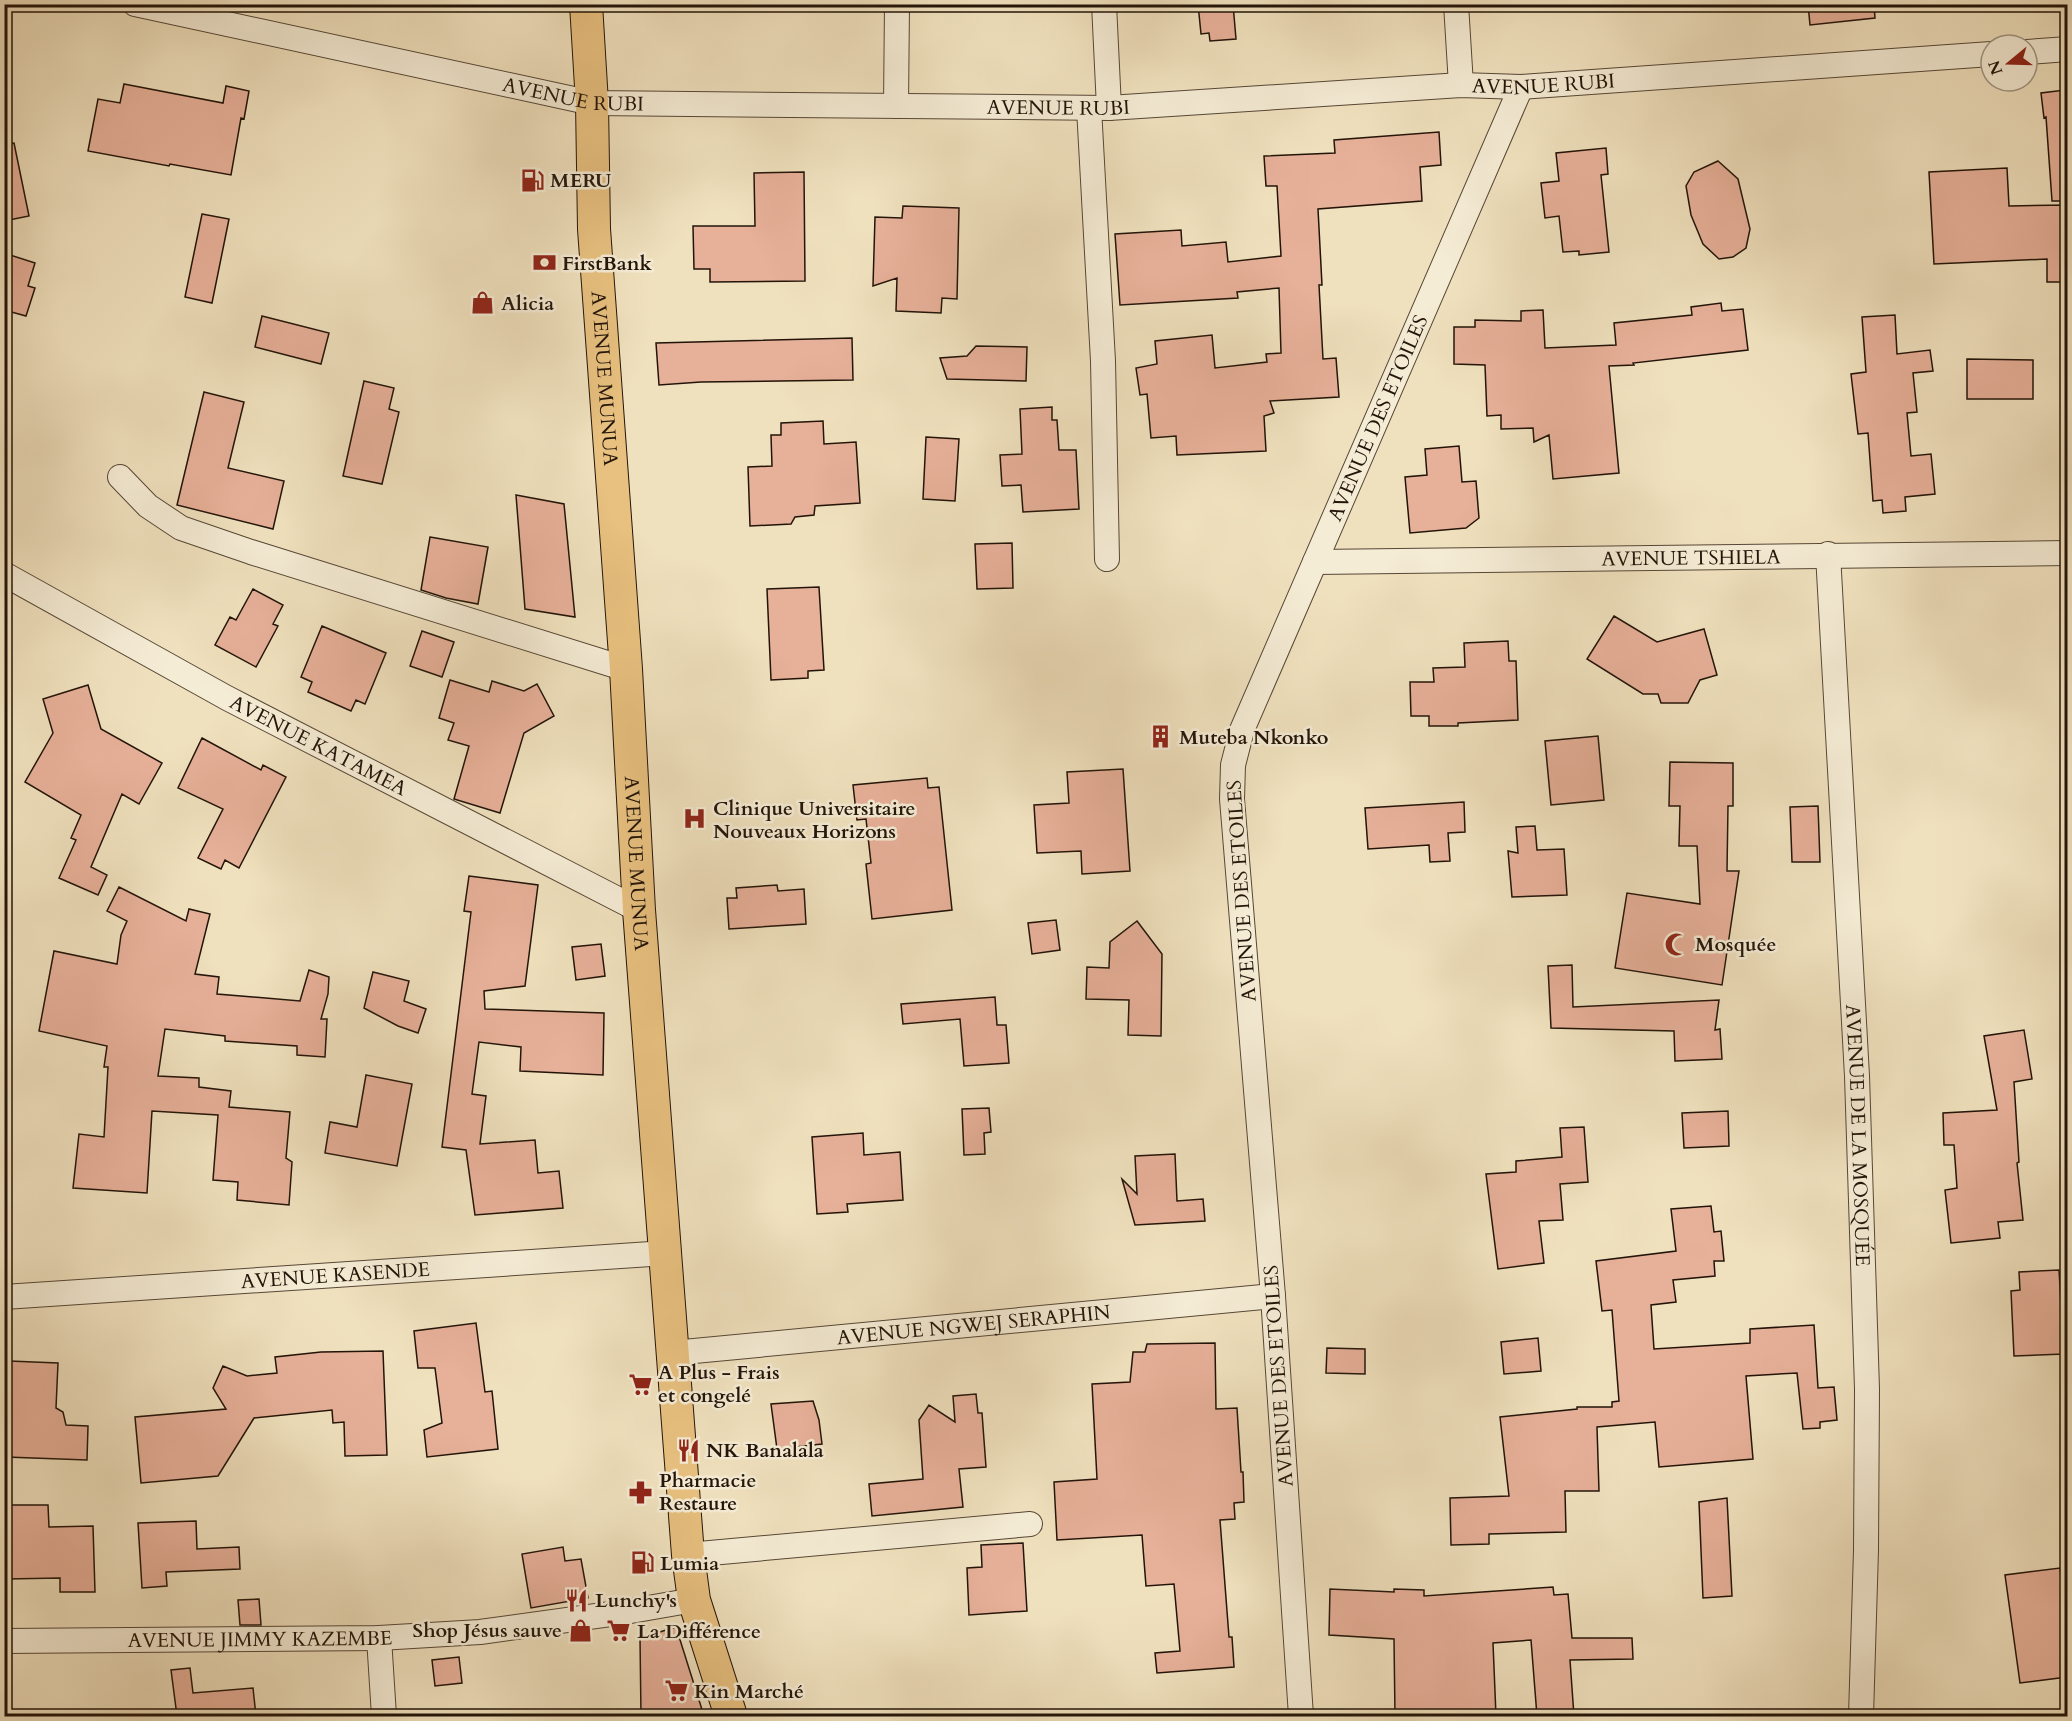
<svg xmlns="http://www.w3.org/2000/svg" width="2072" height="1721" font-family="Cardo,serif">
  <rect width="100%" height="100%" fill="#f0e1be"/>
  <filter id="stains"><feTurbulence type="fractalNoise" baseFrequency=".00333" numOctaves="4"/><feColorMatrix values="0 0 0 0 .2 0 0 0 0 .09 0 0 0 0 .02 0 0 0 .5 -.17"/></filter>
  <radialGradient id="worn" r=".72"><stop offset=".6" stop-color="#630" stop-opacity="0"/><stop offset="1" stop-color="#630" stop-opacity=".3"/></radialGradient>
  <path fill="#e7b099" stroke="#221409" stroke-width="1.5" d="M 1198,4 L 1233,4 L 1236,39 L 1210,41 L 1209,33 L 1201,34 Z
    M 1808,4 L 1874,4 L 1875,18 L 1810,25 Z
    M 124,84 L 223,103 L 226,86 L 249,91 L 244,119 L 241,118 L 231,175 L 170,164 L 169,166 L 88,151 L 98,99 L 120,103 Z
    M 2065,90 L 2067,108 L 2067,201 L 2052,201 L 2046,117 L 2044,118 L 2041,93 Z
    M 1439,132 L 1441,165 L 1420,167 L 1422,201 L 1318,209 L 1322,285 L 1319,285 L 1323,359 L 1336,358 L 1339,397 L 1270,401 L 1274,413 L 1264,416 L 1266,451 L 1177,455 L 1176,436 L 1151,438 L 1147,394 L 1140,395 L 1136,368 L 1157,364 L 1155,341 L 1212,335 L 1215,368 L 1267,362 L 1266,354 L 1281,353 L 1279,288 L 1237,292 L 1238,298 L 1120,305 L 1115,234 L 1181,230 L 1182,246 L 1226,242 L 1228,262 L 1281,256 L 1277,186 L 1266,186 L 1264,156 L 1335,153 L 1334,140 Z
    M 14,143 L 29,216 L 4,221 L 4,144 Z
    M 1606,148 L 1608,174 L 1601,175 L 1609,252 L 1579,255 L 1579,251 L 1563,252 L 1559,216 L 1545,218 L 1541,183 L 1559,181 L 1556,153 Z
    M 1718,161 L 1738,179 L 1750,229 L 1746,248 L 1733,257 L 1719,259 L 1703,244 L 1691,215 L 1686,186 L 1694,172 Z
    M 2007,168 L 2009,206 L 2067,205 L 2067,282 L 2047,282 L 2047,259 L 1934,264 L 1929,172 Z
    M 804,172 L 805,281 L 710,282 L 710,269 L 694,269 L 693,226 L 755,226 L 754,173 Z
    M 903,206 L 959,208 L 957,299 L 942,298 L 941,313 L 896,311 L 897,278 L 873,286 L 875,217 L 902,218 Z
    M 202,214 L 229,219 L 212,303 L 185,297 Z
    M 4,253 L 35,263 L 28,286 L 35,288 L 26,316 L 4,310 Z
    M 1721,303 L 1722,311 L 1743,309 L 1748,350 L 1633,363 L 1634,365 L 1609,366 L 1619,473 L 1553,479 L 1549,435 L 1534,442 L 1533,428 L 1501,429 L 1501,415 L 1487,416 L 1485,365 L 1454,364 L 1454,327 L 1475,327 L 1475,320 L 1521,321 L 1521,311 L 1543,310 L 1545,348 L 1616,345 L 1614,323 L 1692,315 L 1691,307 Z
    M 1895,315 L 1897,354 L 1930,350 L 1933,371 L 1913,373 L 1917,412 L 1907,413 L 1911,456 L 1931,454 L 1935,494 L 1905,497 L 1906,511 L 1883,513 L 1882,500 L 1873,501 L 1868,433 L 1858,434 L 1851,374 L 1866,372 L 1862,317 Z
    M 262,316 L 329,333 L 321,364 L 255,347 Z
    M 852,338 L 853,380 L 701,382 L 659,385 L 656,343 Z
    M 976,346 L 1027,347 L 1026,381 L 947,379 L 940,358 L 967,356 Z
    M 1967,359 L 2033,360 L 2033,399 L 1967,399 Z
    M 364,381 L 394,388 L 389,409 L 399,412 L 382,484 L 343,476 Z
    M 204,392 L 244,402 L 228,468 L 284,481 L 273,529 L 177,505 Z
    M 1052,407 L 1052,420 L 1057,420 L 1059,450 L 1076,450 L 1079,509 L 1023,512 L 1021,485 L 1002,486 L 1000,455 L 1022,454 L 1020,409 Z
    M 823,421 L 824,444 L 856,442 L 860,503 L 815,506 L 814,515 L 795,517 L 791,524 L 750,526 L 748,467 L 772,466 L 771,435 L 781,435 L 781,423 Z
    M 926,437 L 959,439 L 955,501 L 923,499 Z
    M 1459,446 L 1462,482 L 1476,481 L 1479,518 L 1466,528 L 1410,533 L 1405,477 L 1427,475 L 1425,449 Z
    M 516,495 L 564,504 L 575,617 L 525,609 Z
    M 430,537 L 488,547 L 478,604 L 446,598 L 421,590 Z
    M 1012,543 L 1013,588 L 977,589 L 975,544 Z
    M 819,587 L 824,670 L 808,671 L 808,678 L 771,680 L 767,589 Z
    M 253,589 L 283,605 L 273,624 L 278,626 L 256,667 L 215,645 L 230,617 L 236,620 Z
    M 1614,616 L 1657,642 L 1704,629 L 1717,675 L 1700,680 L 1688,703 L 1661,703 L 1658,694 L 1643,694 L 1587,659 Z
    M 322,626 L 386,653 L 365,704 L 356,700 L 351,711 L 308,692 L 312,682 L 301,677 Z
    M 422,631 L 454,642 L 442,677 L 410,666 Z
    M 1508,641 L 1509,661 L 1516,661 L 1518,720 L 1458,723 L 1458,726 L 1429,726 L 1429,716 L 1411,716 L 1410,682 L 1434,682 L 1433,668 L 1465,667 L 1464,643 Z
    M 450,680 L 489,692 L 492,681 L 524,691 L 537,684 L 554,716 L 524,733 L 500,813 L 454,799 L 469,746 L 448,740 L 454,723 L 439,718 Z
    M 88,685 L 101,729 L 162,763 L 139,804 L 122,794 L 91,867 L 107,875 L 98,895 L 59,878 L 76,840 L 71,838 L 81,815 L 25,782 L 53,733 L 43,699 Z
    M 1598,736 L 1604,800 L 1551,805 L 1545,741 Z
    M 202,738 L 261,770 L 263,765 L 286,777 L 239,868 L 225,860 L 221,869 L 198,858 L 223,809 L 178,788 Z
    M 1670,762 L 1733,763 L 1733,806 L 1728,806 L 1727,871 L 1739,871 L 1722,985 L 1615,968 L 1627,893 L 1700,904 L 1697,846 L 1679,846 L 1680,806 L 1669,806 Z
    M 1123,769 L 1130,871 L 1082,874 L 1081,851 L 1037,853 L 1034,805 L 1069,803 L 1067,772 Z
    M 927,778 L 928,788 L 939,787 L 952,910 L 872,919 L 866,864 L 871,863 L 866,819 L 857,820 L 853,785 Z
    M 1464,802 L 1465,832 L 1448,833 L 1450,861 L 1430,862 L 1429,845 L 1368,849 L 1365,808 Z
    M 1818,806 L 1820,862 L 1792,862 L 1790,807 Z
    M 1535,826 L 1537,850 L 1564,849 L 1567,895 L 1512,897 L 1508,851 L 1518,853 L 1516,827 Z
    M 469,876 L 538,885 L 525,986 L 484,991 L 485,1009 L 604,1013 L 603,1075 L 520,1071 L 521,1047 L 479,1042 L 472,1094 L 486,1096 L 480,1144 L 535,1140 L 538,1173 L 559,1171 L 563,1208 L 475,1215 L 466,1150 L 442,1147 L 471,912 L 464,911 Z
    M 777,885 L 778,891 L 804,889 L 806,924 L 729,929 L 727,898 L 737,898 L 736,888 Z
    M 119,887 L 186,921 L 189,909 L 210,914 L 195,974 L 219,977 L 217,994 L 300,1001 L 309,970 L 329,977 L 328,994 L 321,1019 L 327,1019 L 325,1057 L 297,1055 L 297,1046 L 225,1041 L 225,1036 L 165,1029 L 158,1076 L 199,1078 L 199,1087 L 231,1091 L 229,1107 L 290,1112 L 286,1158 L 292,1162 L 289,1205 L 237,1200 L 238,1182 L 213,1180 L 218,1115 L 152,1111 L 147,1193 L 73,1188 L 79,1134 L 104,1137 L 108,1067 L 104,1067 L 107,1046 L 39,1031 L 54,951 L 117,964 L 121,935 L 127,921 L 107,911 Z
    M 1056,920 L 1060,950 L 1032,954 L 1028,923 Z
    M 1137,921 L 1162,954 L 1161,1036 L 1128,1035 L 1129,1000 L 1086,999 L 1087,967 L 1109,968 L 1110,942 Z
    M 601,944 L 605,976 L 576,980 L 572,947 Z
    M 1572,965 L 1573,1007 L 1719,1000 L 1715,1030 L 1720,1029 L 1722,1059 L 1675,1061 L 1674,1031 L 1551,1028 L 1548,966 Z
    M 373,972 L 409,981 L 404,1001 L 426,1009 L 418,1033 L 398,1026 L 364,1008 Z
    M 995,997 L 997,1025 L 1006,1025 L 1009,1063 L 964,1066 L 960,1019 L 903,1024 L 901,1004 Z
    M 2024,1030 L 2032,1079 L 2014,1082 L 2019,1162 L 2017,1163 L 2023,1220 L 1998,1222 L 2000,1238 L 1951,1243 L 1945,1190 L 1957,1188 L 1954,1145 L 1944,1145 L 1943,1113 L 1997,1110 L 1984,1036 Z
    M 366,1075 L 412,1084 L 397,1166 L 325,1153 L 330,1122 L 357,1127 Z
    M 989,1108 L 991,1132 L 984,1133 L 985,1154 L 964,1155 L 962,1109 Z
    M 1728,1111 L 1729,1146 L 1684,1148 L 1682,1113 Z
    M 1584,1127 L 1588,1182 L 1560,1184 L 1563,1220 L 1539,1221 L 1544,1263 L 1498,1269 L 1486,1174 L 1516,1172 L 1516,1161 L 1562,1157 L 1560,1128 Z
    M 863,1133 L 864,1155 L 900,1152 L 903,1200 L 847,1204 L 848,1212 L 817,1214 L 812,1137 Z
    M 1175,1154 L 1177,1201 L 1203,1199 L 1205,1221 L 1135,1225 L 1122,1179 L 1137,1194 L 1135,1156 Z
    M 1711,1206 L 1714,1232 L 1721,1231 L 1724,1261 L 1714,1261 L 1715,1276 L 1673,1280 L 1676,1302 L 1651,1305 L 1654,1349 L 1750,1343 L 1750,1329 L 1814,1325 L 1818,1388 L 1834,1387 L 1837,1420 L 1820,1422 L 1820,1428 L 1803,1429 L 1797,1373 L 1746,1376 L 1753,1459 L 1659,1467 L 1655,1422 L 1597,1427 L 1599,1491 L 1565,1491 L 1566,1532 L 1489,1534 L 1489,1544 L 1451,1545 L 1450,1498 L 1509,1496 L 1500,1417 L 1577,1409 L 1577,1407 L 1612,1407 L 1612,1402 L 1619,1401 L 1612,1310 L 1602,1311 L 1596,1261 L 1676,1251 L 1671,1209 Z
    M 2059,1270 L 2064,1354 L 2014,1356 L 2011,1291 L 2020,1290 L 2019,1272 Z
    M 476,1323 L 485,1392 L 492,1391 L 498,1449 L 427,1457 L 424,1430 L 442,1423 L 435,1368 L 418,1368 L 414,1331 Z
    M 1538,1338 L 1541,1371 L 1504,1374 L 1501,1342 Z
    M 1215,1343 L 1216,1409 L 1237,1408 L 1241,1472 L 1243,1472 L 1244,1502 L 1234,1503 L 1235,1519 L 1220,1520 L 1229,1637 L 1232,1637 L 1234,1667 L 1157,1673 L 1155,1653 L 1180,1651 L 1174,1584 L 1146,1586 L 1142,1535 L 1057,1540 L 1054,1482 L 1097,1479 L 1092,1384 L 1130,1382 L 1133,1352 L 1145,1352 L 1147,1344 Z
    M 1327,1348 L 1365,1349 L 1365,1374 L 1326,1373 Z
    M 383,1351 L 387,1455 L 345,1456 L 344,1422 L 333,1423 L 332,1410 L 254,1418 L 218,1476 L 141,1483 L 135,1417 L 226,1409 L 213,1388 L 223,1366 L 247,1376 L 277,1373 L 275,1357 L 321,1352 Z
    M 9,1361 L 58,1363 L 56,1408 L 63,1412 L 66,1425 L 88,1426 L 87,1460 L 6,1457 Z
    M 976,1394 L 978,1413 L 982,1413 L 986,1467 L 959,1469 L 963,1507 L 872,1516 L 869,1484 L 923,1479 L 919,1420 L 929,1405 L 955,1422 L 953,1396 Z
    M 813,1401 L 819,1420 L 822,1444 L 777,1449 L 771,1404 Z
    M 1727,1498 L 1732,1596 L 1703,1598 L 1699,1502 Z
    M 5,1505 L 48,1505 L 49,1527 L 93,1526 L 95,1592 L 60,1592 L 60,1578 L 6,1579 Z
    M 196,1521 L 197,1549 L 239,1547 L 240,1569 L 166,1572 L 167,1586 L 142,1588 L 138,1523 Z
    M 1023,1543 L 1027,1611 L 969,1615 L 967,1568 L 982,1567 L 981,1545 Z
    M 563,1547 L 565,1561 L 581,1559 L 588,1598 L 531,1608 L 522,1554 Z
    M 2060,1568 L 2067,1624 L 2067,1677 L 2020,1683 L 2005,1575 Z
    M 1553,1587 L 1554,1595 L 1568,1594 L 1572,1638 L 1632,1638 L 1633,1659 L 1570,1660 L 1574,1716 L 1537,1716 L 1531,1640 L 1493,1643 L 1496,1716 L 1395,1716 L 1394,1639 L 1329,1635 L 1330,1589 L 1394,1592 L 1394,1589 L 1424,1590 L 1424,1596 Z
    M 259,1599 L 261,1625 L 240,1625 L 238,1600 Z
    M 676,1627 L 704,1716 L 641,1716 L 640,1638 Z
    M 459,1657 L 462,1683 L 435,1686 L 432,1660 Z
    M 190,1668 L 193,1693 L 253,1688 L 256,1716 L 177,1716 L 171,1670 Z"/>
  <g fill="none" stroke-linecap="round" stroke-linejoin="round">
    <defs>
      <g id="minor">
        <path id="s1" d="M 135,4 L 592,103 L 1109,108 L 1461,85 L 1521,87 L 1991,54"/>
        <path d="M 1104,4 L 1109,108"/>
        <path d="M 1456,4 L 1461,85"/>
        <path d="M 2027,52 L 2068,49"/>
        <path d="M 896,106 L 897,4"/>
        <path d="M 1089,108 L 1103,361 L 1107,559"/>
        <path d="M 120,477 L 148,506 L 181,528 L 251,552 L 626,669"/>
        <path id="s2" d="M 1828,554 L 1857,1076 L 1867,1389 L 1866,1550 L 1861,1716"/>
        <path id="s3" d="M 1315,562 L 2068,553"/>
        <path id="s4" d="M 4,574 L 227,698 L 639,910"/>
        <path id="s5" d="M 4,1297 L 666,1253"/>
        <path id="s6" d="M 673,1353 L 1273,1296"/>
        <path d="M 688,1555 L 1030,1524"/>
        <path d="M 379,1638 L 384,1716"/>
        <path id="s7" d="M 4,1641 L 379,1638 L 480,1632 L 625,1612 L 694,1600"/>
        <path id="s8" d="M 1301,1716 L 1273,1296 L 1232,799 L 1233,765 L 1242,730 L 1521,87"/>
      </g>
      <g id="major">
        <path id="s9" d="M 586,4 L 592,103 L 594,229 L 626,669 L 639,910 L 688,1555 L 694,1600 L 731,1716"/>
      </g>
    </defs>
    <use href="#minor" stroke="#564736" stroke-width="26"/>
    <use href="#major" stroke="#221409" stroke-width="34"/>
    <use href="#minor" stroke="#f5ecd5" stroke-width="24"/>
    <use href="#major" stroke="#e8c07f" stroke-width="32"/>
  </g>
  <defs>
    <symbol id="fuel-bare" viewBox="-9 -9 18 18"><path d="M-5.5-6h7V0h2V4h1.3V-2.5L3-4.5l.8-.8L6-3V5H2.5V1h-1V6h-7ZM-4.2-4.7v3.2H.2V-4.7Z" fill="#8f2418" stroke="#f5ecd5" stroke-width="2.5" paint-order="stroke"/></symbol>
    <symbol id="bank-bare" viewBox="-9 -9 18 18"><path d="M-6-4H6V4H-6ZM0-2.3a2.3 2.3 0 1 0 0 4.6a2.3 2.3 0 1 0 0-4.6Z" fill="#8f2418" stroke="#f5ecd5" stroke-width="2.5" paint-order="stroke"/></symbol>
    <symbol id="shop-bare" viewBox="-9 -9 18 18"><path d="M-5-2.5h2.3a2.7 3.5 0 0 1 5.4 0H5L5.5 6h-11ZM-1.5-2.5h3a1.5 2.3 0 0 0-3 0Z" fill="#8f2418" stroke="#f5ecd5" stroke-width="2.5" paint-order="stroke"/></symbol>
    <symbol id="building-bare" viewBox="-9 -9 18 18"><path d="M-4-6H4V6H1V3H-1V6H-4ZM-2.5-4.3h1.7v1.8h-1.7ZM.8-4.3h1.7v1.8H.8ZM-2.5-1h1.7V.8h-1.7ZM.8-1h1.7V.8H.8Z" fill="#8f2418" stroke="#f5ecd5" stroke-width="2.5" paint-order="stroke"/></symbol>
    <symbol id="hospital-bare" viewBox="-9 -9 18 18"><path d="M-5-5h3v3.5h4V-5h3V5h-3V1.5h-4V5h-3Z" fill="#8f2418" stroke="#f5ecd5" stroke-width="2.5" paint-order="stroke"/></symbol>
    <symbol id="mosque-bare" viewBox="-9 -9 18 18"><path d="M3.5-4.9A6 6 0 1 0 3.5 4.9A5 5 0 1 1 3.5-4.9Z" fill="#8f2418" stroke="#f5ecd5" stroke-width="2.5" paint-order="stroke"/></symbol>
    <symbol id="supermarket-bare" viewBox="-9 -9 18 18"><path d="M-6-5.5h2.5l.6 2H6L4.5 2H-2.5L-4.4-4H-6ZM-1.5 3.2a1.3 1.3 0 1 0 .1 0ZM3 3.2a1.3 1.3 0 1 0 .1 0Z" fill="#8f2418" stroke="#f5ecd5" stroke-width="2.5" paint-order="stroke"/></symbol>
    <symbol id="restaurant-bare" viewBox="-9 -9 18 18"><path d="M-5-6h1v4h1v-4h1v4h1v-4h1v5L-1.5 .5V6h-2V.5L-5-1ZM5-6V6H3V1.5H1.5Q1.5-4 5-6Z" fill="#8f2418" stroke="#f5ecd5" stroke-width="2.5" paint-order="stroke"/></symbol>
    <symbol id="pharmacy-bare" viewBox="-9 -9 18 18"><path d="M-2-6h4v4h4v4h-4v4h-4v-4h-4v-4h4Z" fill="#8f2418" stroke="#f5ecd5" stroke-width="2.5" paint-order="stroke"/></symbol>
  </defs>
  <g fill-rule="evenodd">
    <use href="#fuel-bare" x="516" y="164" width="33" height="33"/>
    <use href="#bank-bare" x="528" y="246" width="33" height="33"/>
    <use href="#shop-bare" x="466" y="286" width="33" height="33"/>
    <use href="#building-bare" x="1144" y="720" width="33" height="33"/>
    <use href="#hospital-bare" x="678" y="802" width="33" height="33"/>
    <use href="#mosque-bare" x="1660" y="928" width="33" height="33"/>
    <use href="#supermarket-bare" x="624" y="1368" width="33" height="33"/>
    <use href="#restaurant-bare" x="672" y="1434" width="33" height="33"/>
    <use href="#pharmacy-bare" x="624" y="1476" width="33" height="33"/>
    <use href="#fuel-bare" x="626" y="1546" width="33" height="33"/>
    <use href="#restaurant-bare" x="560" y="1584" width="33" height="33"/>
    <use href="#shop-bare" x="564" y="1614" width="33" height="33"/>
    <use href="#supermarket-bare" x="602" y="1614" width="33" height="33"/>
    <use href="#supermarket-bare" x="660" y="1674" width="33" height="33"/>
  </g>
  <g text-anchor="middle" stroke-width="5" stroke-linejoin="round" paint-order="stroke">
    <g font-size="20" fill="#221409" stroke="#f5ecd5">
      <text dy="7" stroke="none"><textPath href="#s1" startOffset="1420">AVENUE RUBI</textPath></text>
      <text dy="7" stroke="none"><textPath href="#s1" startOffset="448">AVENUE RUBI</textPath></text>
      <text dy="7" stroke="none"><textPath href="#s1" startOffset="934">AVENUE RUBI</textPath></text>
      <text dy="7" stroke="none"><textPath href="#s9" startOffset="375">AVENUE MUNUA</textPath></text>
      <text dy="7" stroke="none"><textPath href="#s8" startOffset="1330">AVENUE DES ETOILES</textPath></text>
      <text dy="7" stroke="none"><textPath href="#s3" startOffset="376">AVENUE TSHIELA</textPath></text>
      <text dy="7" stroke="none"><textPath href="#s4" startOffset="358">AVENUE KATAMEA</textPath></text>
      <text dy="7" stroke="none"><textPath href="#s9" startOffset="861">AVENUE MUNUA</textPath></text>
      <text transform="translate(1241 891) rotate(-94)" y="7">AVENUE DES ETOILES</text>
      <text dy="7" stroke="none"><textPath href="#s2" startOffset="582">AVENUE DE LA MOSQUÉE</textPath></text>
      <text dy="7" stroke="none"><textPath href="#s5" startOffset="332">AVENUE KASENDE</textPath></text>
      <text dy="7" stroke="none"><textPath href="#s6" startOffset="302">AVENUE NGWEJ SERAPHIN</textPath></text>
      <text transform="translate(1278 1376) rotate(-94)" y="7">AVENUE DES ETOILES</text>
      <text dy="7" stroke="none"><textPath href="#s7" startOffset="256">AVENUE JIMMY KAZEMBE</textPath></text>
    </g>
    <g font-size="20" font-weight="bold" fill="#221409" stroke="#f5ecd5" text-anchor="start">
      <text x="550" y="187">MERU</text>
      <text x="562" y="270">FirstBank</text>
      <text x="501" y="310">Alicia</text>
      <text x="1179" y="744">Muteba Nkonko</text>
      <text x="713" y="815">Clinique Universitaire<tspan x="713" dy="23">Nouveaux Horizons</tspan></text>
      <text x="1695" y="951">Mosquée</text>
      <text x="658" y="1379">A Plus - Frais<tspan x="658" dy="23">et congelé</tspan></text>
      <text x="706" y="1457">NK Banalala</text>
      <text x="659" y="1487">Pharmacie<tspan x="659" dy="23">Restaure</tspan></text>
      <text x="660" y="1570">Lumia</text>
      <text x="595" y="1607">Lunchy's</text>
      <text x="562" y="1637" text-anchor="end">Shop Jésus sauve</text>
      <text x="637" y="1638">La Différence</text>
      <text x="694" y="1698">Kin Marché</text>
    </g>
  </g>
  <rect width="2072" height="1721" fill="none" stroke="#f0e1be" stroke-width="24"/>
  <rect x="6" y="6" width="2060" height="1709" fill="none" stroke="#221409" stroke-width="3"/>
  <rect x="12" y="12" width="2048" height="1697" fill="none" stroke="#221409" stroke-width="1.5"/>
  <g transform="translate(2009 63) rotate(251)"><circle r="28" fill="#f5ecd5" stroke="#a19683" stroke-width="1.5"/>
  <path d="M0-4.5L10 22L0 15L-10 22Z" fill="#8f2418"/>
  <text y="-9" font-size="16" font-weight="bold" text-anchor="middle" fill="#221409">N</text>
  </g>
  <rect width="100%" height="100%" filter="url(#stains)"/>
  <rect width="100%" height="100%" fill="url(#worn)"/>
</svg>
